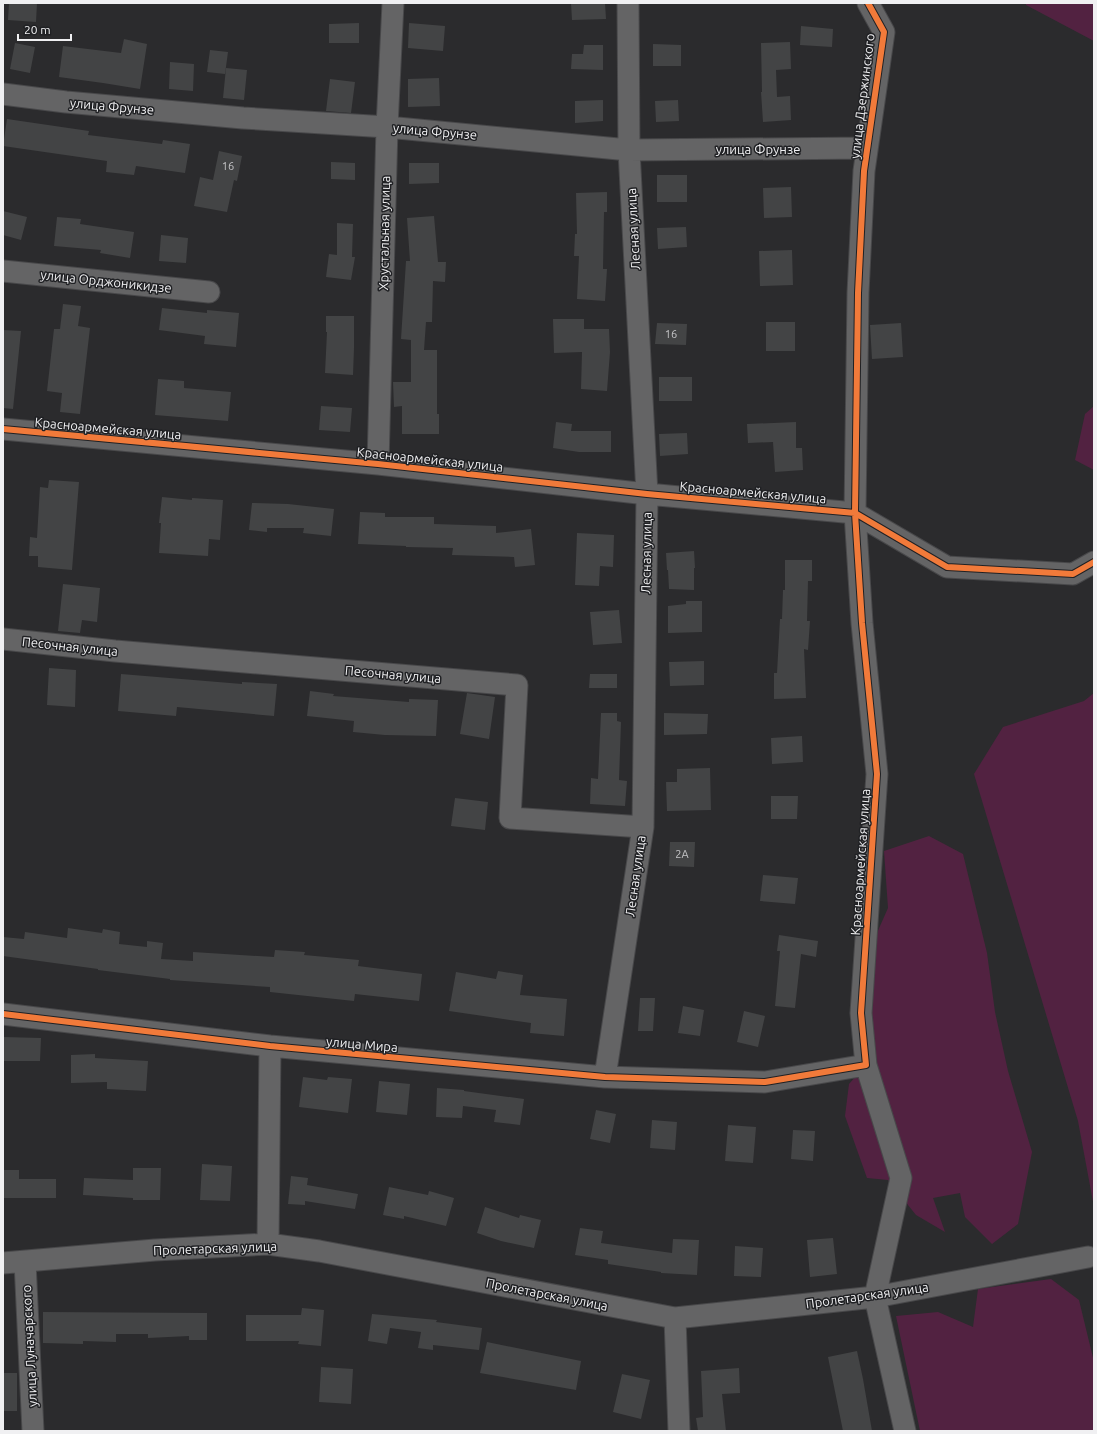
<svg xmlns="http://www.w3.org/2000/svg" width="1097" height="1434" font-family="Ubuntu,sans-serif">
  <rect width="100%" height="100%" fill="#2b2b2d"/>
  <path fill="#522241" d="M 1026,3 L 1094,3 L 1094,41 L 1026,5 Z
    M 1094,406 L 1094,470 L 1075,460 L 1085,414 Z
    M 1094,693 L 1094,1207 L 1078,1121 L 974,774 L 1003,727 L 1084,701 Z
    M 929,836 L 963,854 L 987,953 L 995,1012 L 1008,1071 L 1032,1152 L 1018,1224 L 992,1244 L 965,1217 L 960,1193 L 933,1198 L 945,1232 L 916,1215 L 888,1180 L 867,1178 L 845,1116 L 849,1084 L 866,1065 L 865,960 L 888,908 L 884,851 Z
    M 1051,1279 L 1079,1300 L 1094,1362 L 1094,1431 L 920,1431 L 896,1316 L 938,1312 L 973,1327 L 978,1289 Z"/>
  <path fill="#434445" d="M 9,3 L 37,3 L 36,22 L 8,20 Z
    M 571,3 L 605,3 L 606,19 L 572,20 Z
    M 359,23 L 359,43 L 329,43 L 329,24 Z
    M 409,23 L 445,26 L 443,51 L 408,48 Z
    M 801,26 L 833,29 L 832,47 L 800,45 Z
    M 124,39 L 147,44 L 140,89 L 103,83 L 59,77 L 63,46 L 121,53 Z
    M 790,42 L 791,69 L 776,70 L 777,97 L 790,96 L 791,120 L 763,122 L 761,92 L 762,92 L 761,43 Z
    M 15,43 L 35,47 L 30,73 L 10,69 Z
    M 653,44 L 681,45 L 681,66 L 653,66 Z
    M 584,45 L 603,45 L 603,70 L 571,69 L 572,54 L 583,54 Z
    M 210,50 L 228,52 L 225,74 L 207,72 Z
    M 170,62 L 194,64 L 193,91 L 169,89 Z
    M 226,68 L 247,70 L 244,100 L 223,98 Z
    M 439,78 L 440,106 L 408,107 L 408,79 Z
    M 330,79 L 355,82 L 351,113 L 326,111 Z
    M 603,100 L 603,121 L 575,123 L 575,101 Z
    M 678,100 L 679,121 L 656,122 L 655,101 Z
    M 7,119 L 89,131 L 88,135 L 162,144 L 163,140 L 190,144 L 185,173 L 136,166 L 134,175 L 106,172 L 107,161 L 3,146 Z
    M 219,151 L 242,156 L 237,181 L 234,180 L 227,212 L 194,206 L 200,177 L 213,180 Z
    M 331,162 L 355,163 L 355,180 L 331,179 Z
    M 409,163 L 439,163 L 439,183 L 409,184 Z
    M 657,175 L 687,175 L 687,202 L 657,202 Z
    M 791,187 L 792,217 L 764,218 L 763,188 Z
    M 607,192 L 607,212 L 604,212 L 603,269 L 607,269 L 605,301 L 577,299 L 579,256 L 574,256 L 575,234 L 577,234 L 576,193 Z
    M 3,211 L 27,217 L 21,240 L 3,235 Z
    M 434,216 L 438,262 L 446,262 L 445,282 L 433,281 L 432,322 L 426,322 L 424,350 L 437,350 L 437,414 L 439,414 L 439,434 L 402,434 L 402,406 L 394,407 L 393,382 L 411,382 L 411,340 L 401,339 L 406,261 L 410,261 L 407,218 Z
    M 57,217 L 81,219 L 80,224 L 134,232 L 130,258 L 100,253 L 101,250 L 54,246 Z
    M 337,223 L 353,224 L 352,257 L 355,257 L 351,280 L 326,277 L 329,254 L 337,255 Z
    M 686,227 L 687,247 L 658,249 L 657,228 Z
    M 161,235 L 188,238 L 186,263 L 159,261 Z
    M 792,250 L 793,285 L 760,286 L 759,251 Z
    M 63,304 L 81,306 L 78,326 L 90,328 L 80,414 L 60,412 L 62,393 L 47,391 L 54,329 L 60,329 Z
    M 162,308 L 207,313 L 207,310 L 239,313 L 236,347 L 204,344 L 205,336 L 159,330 Z
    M 326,316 L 354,316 L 354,348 L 353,375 L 325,373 L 327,332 L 326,332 Z
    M 553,319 L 584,319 L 584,329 L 609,329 L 610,352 L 607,391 L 581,389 L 582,352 L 554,353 Z
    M 766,322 L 795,322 L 795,351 L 766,351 Z
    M 657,323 L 687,324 L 686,345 L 655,344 Z
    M 901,323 L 903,357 L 872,359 L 870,325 Z
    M 3,330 L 21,331 L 13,409 L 3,408 Z
    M 659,377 L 692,377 L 692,401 L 659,401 Z
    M 158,379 L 184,381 L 184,388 L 231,392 L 228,421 L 155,415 Z
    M 321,406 L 352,408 L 350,432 L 319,430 Z
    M 556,422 L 572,424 L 571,431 L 611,431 L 611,452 L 579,452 L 553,448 Z
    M 796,422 L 796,448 L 802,448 L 803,470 L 775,472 L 773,442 L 748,443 L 747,424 Z
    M 687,433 L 688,454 L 660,456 L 659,434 Z
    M 49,480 L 79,482 L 72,570 L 38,567 L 38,556 L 29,556 L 30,537 L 37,538 L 40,487 L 48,488 Z
    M 162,497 L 192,500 L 192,498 L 223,500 L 220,540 L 209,539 L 208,556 L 159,553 L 161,523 L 159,523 Z
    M 252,503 L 288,504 L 334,509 L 331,536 L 303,533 L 304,528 L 267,528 L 267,532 L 249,530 Z
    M 360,512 L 385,513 L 385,517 L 434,517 L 434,524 L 496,526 L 496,533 L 531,529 L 535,565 L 515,567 L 514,557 L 452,555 L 453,548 L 406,547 L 406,546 L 358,544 Z
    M 577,533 L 614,535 L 613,567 L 600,566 L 599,586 L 575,585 Z
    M 694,551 L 695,568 L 694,568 L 694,590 L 669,589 L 668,570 L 667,570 L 666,553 Z
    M 785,560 L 812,560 L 812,581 L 808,581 L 807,621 L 810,621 L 808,650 L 804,649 L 806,698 L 774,699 L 774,673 L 777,673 L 780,619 L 782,619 L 783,590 L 785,590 Z
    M 63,584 L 100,588 L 97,622 L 82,620 L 80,633 L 58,631 Z
    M 686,601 L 702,601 L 702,632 L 668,633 L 668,606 L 686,604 Z
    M 619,610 L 622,643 L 593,645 L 590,612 Z
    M 704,661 L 704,685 L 670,686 L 669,662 Z
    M 49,668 L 76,670 L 75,707 L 47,705 Z
    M 121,674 L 242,684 L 242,682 L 277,684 L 274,716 L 177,707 L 176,716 L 118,711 Z
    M 590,674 L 617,674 L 617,688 L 589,688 Z
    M 310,691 L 334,694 L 333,696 L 409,702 L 409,699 L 438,700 L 436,736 L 385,735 L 353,732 L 354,721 L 307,716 Z
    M 467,693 L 495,697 L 489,739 L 460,734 Z
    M 601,713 L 617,713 L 617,721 L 621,722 L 619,780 L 627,781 L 625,806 L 590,804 L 591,778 L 598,779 Z
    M 664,713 L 708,714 L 707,734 L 664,735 Z
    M 802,736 L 803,762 L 772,764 L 771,738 Z
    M 710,768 L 711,810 L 667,811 L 666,782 L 677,782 L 677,769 Z
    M 771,796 L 798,796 L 797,819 L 771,819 Z
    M 455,798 L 488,802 L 485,830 L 451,826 Z
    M 670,842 L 695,842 L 694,867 L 669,866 Z
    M 763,875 L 798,878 L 795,904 L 760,901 Z
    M 68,928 L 102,933 L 103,929 L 120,932 L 119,944 L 147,947 L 147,941 L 163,943 L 161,959 L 193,961 L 193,952 L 274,957 L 275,950 L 305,952 L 304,955 L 359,960 L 358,966 L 422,974 L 419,1001 L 355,994 L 354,1001 L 270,992 L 270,987 L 170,980 L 170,979 L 98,970 L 98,969 L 3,956 L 3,937 L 24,939 L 25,932 L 67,938 Z
    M 779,935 L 818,941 L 816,957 L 801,954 L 795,1008 L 775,1006 L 780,951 L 777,951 Z
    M 498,971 L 523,975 L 520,995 L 567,999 L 564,1036 L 530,1033 L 531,1023 L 449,1011 L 456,972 L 496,979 Z
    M 640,998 L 655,998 L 653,1031 L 638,1031 Z
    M 683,1006 L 704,1010 L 700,1036 L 678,1033 Z
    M 744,1011 L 765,1016 L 758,1047 L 737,1042 Z
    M 3,1037 L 41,1038 L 40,1061 L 3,1061 Z
    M 95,1054 L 95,1058 L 148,1061 L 146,1091 L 107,1089 L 107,1082 L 71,1083 L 71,1055 Z
    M 303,1077 L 327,1080 L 328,1077 L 352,1079 L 348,1113 L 299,1107 Z
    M 379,1081 L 410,1084 L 407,1115 L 376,1112 Z
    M 437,1088 L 464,1090 L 464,1091 L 524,1099 L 520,1125 L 494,1122 L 496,1110 L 463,1106 L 462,1118 L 436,1117 Z
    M 596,1110 L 616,1114 L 610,1143 L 590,1139 Z
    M 652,1120 L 677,1122 L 675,1150 L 650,1148 Z
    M 728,1125 L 756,1127 L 753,1163 L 725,1161 Z
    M 793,1130 L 815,1131 L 813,1161 L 791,1159 Z
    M 202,1164 L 232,1166 L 230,1201 L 200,1200 Z
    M 133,1168 L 161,1168 L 160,1200 L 133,1200 L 133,1198 L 83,1195 L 84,1178 L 133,1180 Z
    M 3,1170 L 19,1170 L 19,1179 L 56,1179 L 56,1198 L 3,1198 Z
    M 291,1176 L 308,1178 L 307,1185 L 358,1194 L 355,1209 L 305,1201 L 305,1205 L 288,1204 Z
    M 389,1187 L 428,1195 L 429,1191 L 454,1198 L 446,1226 L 404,1216 L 404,1219 L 383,1215 Z
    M 485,1207 L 519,1218 L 520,1215 L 541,1220 L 534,1248 L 501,1241 L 477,1233 Z
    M 580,1228 L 603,1231 L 601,1243 L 672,1253 L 673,1239 L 699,1240 L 697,1275 L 661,1273 L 661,1272 L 608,1264 L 608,1260 L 575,1255 Z
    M 833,1238 L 837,1274 L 810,1277 L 807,1240 Z
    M 735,1246 L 763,1248 L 761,1277 L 734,1276 Z
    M 302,1308 L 324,1310 L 321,1346 L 298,1344 L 299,1341 L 246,1341 L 246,1315 L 301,1315 Z
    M 43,1312 L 207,1313 L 207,1340 L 189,1340 L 189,1336 L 148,1338 L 148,1334 L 116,1334 L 116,1342 L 83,1341 L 83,1344 L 43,1343 Z
    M 372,1314 L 437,1320 L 436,1322 L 482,1328 L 479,1350 L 433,1345 L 433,1350 L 418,1348 L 421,1332 L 390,1328 L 387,1344 L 368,1341 Z
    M 487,1342 L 581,1361 L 576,1390 L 480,1373 Z
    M 857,1351 L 863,1379 L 872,1431 L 843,1431 L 828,1357 Z
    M 321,1367 L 353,1369 L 351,1404 L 319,1402 Z
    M 739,1368 L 740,1393 L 722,1394 L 726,1431 L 698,1431 L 696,1418 L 703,1417 L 701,1371 Z
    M 3,1373 L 17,1373 L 17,1411 L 3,1411 Z
    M 622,1374 L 650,1380 L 641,1419 L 613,1412 Z"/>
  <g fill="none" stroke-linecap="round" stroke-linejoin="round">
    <defs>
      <path id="minor" d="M 3,94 L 66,102 L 243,118 L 387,127 L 629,150 L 867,148
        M 3,271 L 209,292
        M 3,429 L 378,464 L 647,494 L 855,513 L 947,567 L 1073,574 L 1094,562
        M 378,464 L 387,127 L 393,3
        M 3,639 L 115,651 L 517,685 L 510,818 L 643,827
        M 3,1014 L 270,1046 L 605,1077 L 765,1082 L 866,1065 L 861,1013 L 877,774 L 862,623 L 855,513 L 858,293 L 864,171 L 884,32 L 868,3
        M 866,1065 L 901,1178 L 875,1297 L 905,1431
        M 605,1077 L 643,827 L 647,494 L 629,150 L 628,3
        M 268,1244 L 270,1046
        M 25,1262 L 33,1431
        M 3,1263 L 155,1250 L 268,1244 L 319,1251 L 675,1318 L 875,1297 L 1088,1257
        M 675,1318 L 679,1431"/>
    </defs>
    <use href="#minor" stroke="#48484a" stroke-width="23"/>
    <use href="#minor" stroke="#646465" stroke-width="21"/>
    <defs>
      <path id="cycleway" d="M 3,429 L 378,464 L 647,494 L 855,513 L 947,567 L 1073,574 L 1094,562
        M 3,1014 L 270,1046 L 605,1077 L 765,1082 L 866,1065 L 861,1013 L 877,774 L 862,623 L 855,513 L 858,293 L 864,171 L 884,32 L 868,3"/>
    </defs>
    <use href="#cycleway" stroke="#202124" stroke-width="8"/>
    <use href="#cycleway" stroke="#f17a3a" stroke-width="6"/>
  </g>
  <g text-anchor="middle" stroke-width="3" stroke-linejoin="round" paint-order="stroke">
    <g font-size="11" fill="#c5c5c7">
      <text x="228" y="170">16</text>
      <text x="671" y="338">16</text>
      <text x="682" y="858">2А</text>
    </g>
    <g font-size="13" fill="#f0f0f2" stroke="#202124">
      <text transform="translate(862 96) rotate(-83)" y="5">улица Дзержинского</text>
      <text transform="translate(112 106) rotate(5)" y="5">улица Фрунзе</text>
      <text transform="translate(435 131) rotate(5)" y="5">улица Фрунзе</text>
      <text x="758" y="154">улица Фрунзе</text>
      <text transform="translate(633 229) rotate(-93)" y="5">Лесная улица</text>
      <text transform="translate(384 233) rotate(-89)" y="5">Хрустальная улица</text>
      <text transform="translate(106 281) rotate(6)" y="5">улица Орджоникидзе</text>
      <text transform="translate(108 428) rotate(5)" y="5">Красноармейская улица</text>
      <text transform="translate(430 459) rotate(6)" y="5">Красноармейская улица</text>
      <text transform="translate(753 492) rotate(5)" y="5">Красноармейская улица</text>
      <text transform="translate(646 553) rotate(-89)" y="5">Лесная улица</text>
      <text transform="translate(70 646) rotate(6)" y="5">Песочная улица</text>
      <text transform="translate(393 674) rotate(5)" y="5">Песочная улица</text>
      <text transform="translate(860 862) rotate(-86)" y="5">Красноармейская улица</text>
      <text transform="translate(635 876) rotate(-82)" y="5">Лесная улица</text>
      <text transform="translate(362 1044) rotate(5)" y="5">улица Мира</text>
      <text transform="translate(215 1248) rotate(-2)" y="5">Пролетарская улица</text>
      <text transform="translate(547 1294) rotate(11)" y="5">Пролетарская улица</text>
      <text transform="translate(867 1295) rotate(-8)" y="5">Пролетарская улица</text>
      <text transform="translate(29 1346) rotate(-93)" y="5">улица Луначарского</text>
    </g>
  </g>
  <rect width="1097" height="1434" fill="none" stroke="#f0f0f2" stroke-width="8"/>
  <path d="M18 34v6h53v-6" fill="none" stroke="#f0f0f2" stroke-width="2"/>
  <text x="24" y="34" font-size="12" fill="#f0f0f2" stroke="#202124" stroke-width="3" paint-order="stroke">20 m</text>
</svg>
